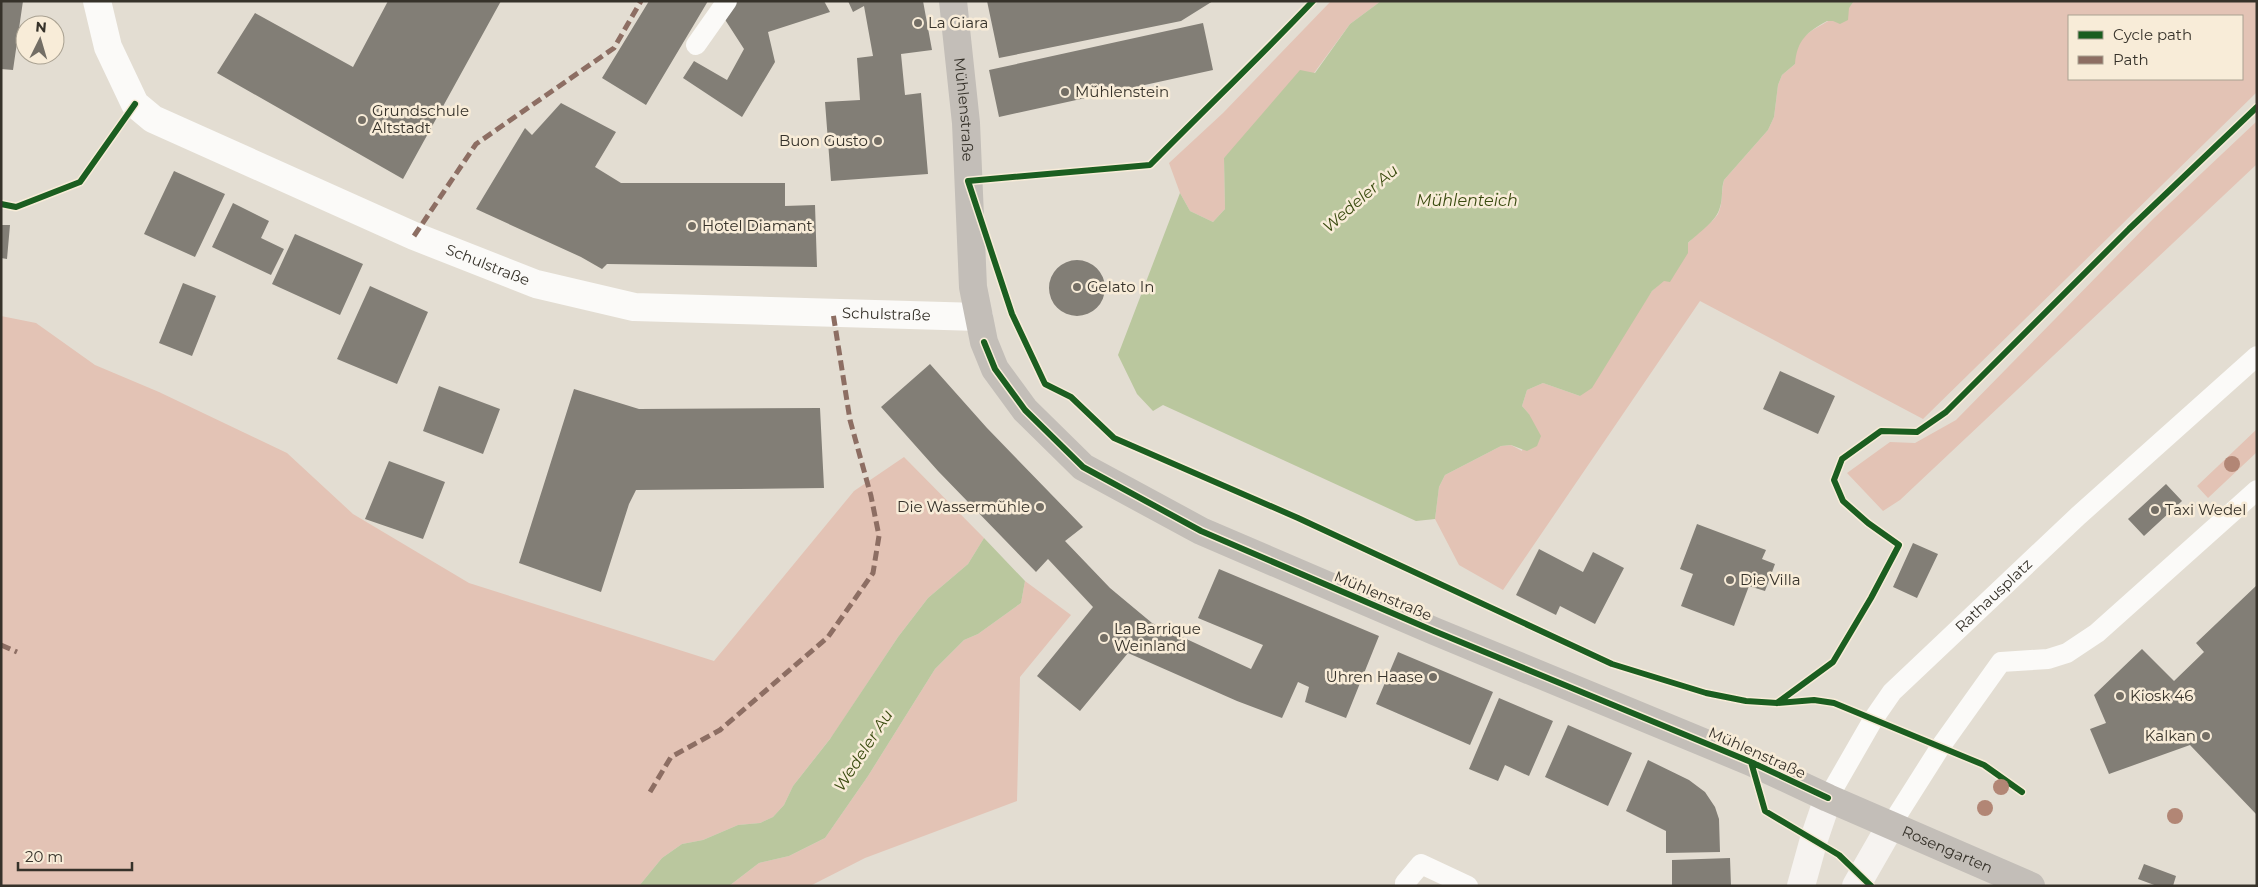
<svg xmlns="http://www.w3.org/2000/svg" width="2258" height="887" font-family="Montserrat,sans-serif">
  <rect width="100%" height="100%" fill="#e3ddd2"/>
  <path fill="#e3c3b5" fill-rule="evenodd" d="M 1331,1 L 1381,1 L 1350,24 L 1314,73 L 1224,158 L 1225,209 L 1213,222 L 1190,211 L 1180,193 L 1169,163 L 1223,113 Z
    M 1854,1 L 2257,1 L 2257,92 L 1923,419 L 1700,301 L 1503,590 L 1459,565 L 1435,519 L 1439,487 L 1445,475 L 1501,446 L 1511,445 L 1522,451 L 1529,414 L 1522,406 L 1527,390 L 1543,383 L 1580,396 L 1652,291 C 1669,277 1675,257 1690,241 C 1698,232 1711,224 1718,214 C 1723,204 1721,191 1724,180 L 1768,130 L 1774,117 L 1778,85 L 1782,75 L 1795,64 C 1795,59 1795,53 1796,48 C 1803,28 1841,20 1854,1 ZM 2069,16 L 2242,16 L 2242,79 L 2069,79 Z
    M 2257,121 L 2257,164 L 1900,500 L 1883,511 L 1847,473 L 1890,442 L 1915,443 L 1956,420 L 2153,219 Z
    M 1,316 L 36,323 L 95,365 L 159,392 L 287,453 L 353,514 L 469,583 L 714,661 L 854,491 L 904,457 L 984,538 L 968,564 L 928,598 L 898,637 L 833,735 L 793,786 L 784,805 L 773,817 L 760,823 L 738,825 L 703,840 L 682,844 L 662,858 L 639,886 L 1,886 Z
    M 2257,429 L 2257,452 L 2208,498 L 2197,486 Z
    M 1025,581 L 1071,615 L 1020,677 L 1017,801 L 865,858 L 810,886 L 729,886 L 759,863 L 789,856 L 825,838 L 868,776 L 935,669 L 964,640 L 978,634 L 1021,603 Z"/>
  <path fill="#bac79e" d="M 1381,1 L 1854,1 L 1849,8 L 1848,20 L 1840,24 L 1833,21 L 1827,21 C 1807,32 1797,40 1795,64 L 1782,75 L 1778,85 L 1774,117 L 1768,130 L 1724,180 C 1721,189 1723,198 1720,207 C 1717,221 1698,233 1688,243 L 1688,253 L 1670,282 L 1664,281 L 1652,291 L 1592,388 L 1580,396 L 1543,383 L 1527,390 L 1522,406 L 1529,414 L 1541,436 L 1537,446 L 1527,451 L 1511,445 L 1501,446 L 1445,475 L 1439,487 L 1435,519 L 1416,521 L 1163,405 L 1153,411 L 1137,394 L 1118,355 L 1180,193 L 1190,211 L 1213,222 L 1225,209 L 1224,158 L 1300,70 L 1315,73 L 1350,24 Z
    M 984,538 L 1025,581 L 1021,603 L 978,634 L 964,640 L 935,669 L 868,776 L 825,838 L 789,856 L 759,863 L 729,886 L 639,886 L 662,858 L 682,844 L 703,840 L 738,825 L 760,823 L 773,817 L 784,805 L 793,786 L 830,739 L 898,637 L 928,598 L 968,564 Z"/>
  <path fill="#827e76" d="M 1,1 L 23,1 L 13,70 L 1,69 Z
    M 388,1 L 501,1 L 403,179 L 217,73 L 255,13 L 353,67 Z
    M 649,1 L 708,1 L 646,105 L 602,78 Z
    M 737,1 L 824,1 L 830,12 L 768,32 L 775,62 L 742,117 L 683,78 L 694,61 L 727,80 L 744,49 L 724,18 Z
    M 848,1 L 923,1 L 932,50 L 901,54 L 905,95 L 921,93 L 928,174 L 831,181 L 825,102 L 860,100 L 857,58 L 873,56 L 864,6 L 853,12 Z
    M 987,1 L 1213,1 L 1181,21 L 999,58 Z
    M 1203,23 L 1213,70 L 999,117 L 989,70 Z
    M 561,103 L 616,132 L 595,167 L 621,183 L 785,183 L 785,206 L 815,205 L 817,267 L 607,264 L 602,269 L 581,257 L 476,209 L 525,128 L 532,135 Z
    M 174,171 L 225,194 L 195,257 L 144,234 Z
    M 233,203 L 269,221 L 261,238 L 284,249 L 271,275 L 212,247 Z
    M 1,225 L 10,225 L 7,259 L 1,258 Z
    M 295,234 L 363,264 L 340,315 L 272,284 Z
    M1049 288a28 28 0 1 1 56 0a28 28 0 1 1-56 0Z
    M 183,283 L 216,296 L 192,356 L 159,343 Z
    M 370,286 L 428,312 L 397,384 L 337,359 Z
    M 930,364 L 987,428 L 1083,527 L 1065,541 L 1110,588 L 1152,623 L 1251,669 L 1263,645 L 1198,618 L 1219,569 L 1379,636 L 1346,718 L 1305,702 L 1309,687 L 1298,682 L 1282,718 L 1237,701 L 1128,653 L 1080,711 L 1037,676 L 1093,607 L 1048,559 L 1036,572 L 938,471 L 881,407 Z
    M 1780,371 L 1835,396 L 1818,434 L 1763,409 Z
    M 439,386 L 500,409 L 483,454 L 423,431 Z
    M 574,389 L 639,409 L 820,408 L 824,488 L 636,490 L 629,504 L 601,592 L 519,563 Z
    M 389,461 L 445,482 L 423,539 L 365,519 Z
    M 2166,484 L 2182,501 L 2144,536 L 2128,519 Z
    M 1697,524 L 1766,550 L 1762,559 L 1775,564 L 1765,591 L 1749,586 L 1734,626 L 1681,606 L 1693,574 L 1680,569 Z
    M 1913,543 L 1938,554 L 1917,598 L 1893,587 Z
    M 1539,549 L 1583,572 L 1593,552 L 1624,568 L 1595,624 L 1560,606 L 1556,615 L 1516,595 Z
    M 2257,585 L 2257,815 L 2190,745 L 2109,774 L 2090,729 L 2106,723 L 2094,695 L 2142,649 L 2174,681 L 2204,652 L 2196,643 Z
    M 1398,652 L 1493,692 L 1470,745 L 1376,704 Z
    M 1499,698 L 1553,721 L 1529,776 L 1505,765 L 1498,781 L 1469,769 Z
    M 1568,725 L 1632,753 L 1608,806 L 1545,777 Z
    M 1648,760 L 1689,780 L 1705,792 L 1715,807 L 1719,819 L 1720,852 L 1666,853 L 1666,831 L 1626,811 Z
    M 1730,858 L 1731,886 L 1672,886 L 1672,860 Z
    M 2144,864 L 2176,876 L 2173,886 L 2157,886 L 2138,879 Z"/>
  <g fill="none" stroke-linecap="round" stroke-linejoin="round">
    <g stroke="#fbfaf8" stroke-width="20">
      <path d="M 696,45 L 727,1"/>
      <path id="s1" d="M 1828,798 L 1874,718 L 1892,692 L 2078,516 L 2257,356"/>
      <path d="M 1891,825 L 1941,746 L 2001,662 L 2048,659 L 2067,653 L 2097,633 L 2257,490"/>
      <path d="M 1405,886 L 1405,883 L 1421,864 L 1468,886"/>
    </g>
    <path stroke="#fbfaf8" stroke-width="28" id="s2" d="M 97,1 L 108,47 L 135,104 L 153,119 L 414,236 L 536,284 L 634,307 L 979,317"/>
    <path stroke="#f6f3f0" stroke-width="28" d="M 1801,886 L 1814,839 L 1828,798
      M 1856,886 L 1891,825"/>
    <path stroke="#c3beb8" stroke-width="28" id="s3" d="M 953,1 L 966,123 L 973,287 L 984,342 L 995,369 L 1025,410 L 1083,467 L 1201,531 L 1434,631 L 1751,762 L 1828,798 L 2031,886"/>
    <path stroke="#8d6e63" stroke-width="5" stroke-dasharray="10 5" stroke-linecap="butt" d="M 414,236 L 476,144 L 614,48 L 641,1
      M 1,645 L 17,652
      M 650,792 L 671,757 L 720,730 L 828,637 L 873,573 L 879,536 L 871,496 L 850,420 L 833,313"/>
    <defs>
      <path id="cycleway" d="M 1313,1 C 1260,57 1204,110 1150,165 L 968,181 L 1012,314 L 1045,384 L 1071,397 L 1114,438 L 1298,518 L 1612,664 L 1706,693 L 1746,701 L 1777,703 L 1814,700 L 1834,703 L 1984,765 L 2022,792
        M 1,204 L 16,207 L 80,182 L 135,104
        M 984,342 L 995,369 L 1025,410 L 1083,467 L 1201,531 L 1434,631 L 1751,762 L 1828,798
        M 1777,703 L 1833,662 L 1871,598 L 1899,545 L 1868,523 L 1843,501 L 1834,480 L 1842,459 L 1881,431 L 1917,432 L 1946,412 L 2129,229 L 2257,107
        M 1751,762 L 1765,811 L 1839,855 L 1871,886"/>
    </defs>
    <use href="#cycleway" stroke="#f8ecd8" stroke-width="9"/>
    <use href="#cycleway" stroke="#1b5e20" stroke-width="6"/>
  </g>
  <g fill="#b28675">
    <circle cx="2232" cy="464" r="8"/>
    <circle cx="2001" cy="787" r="8"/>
    <circle cx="1985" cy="808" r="8"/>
    <circle cx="2175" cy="816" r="8"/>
  </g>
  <g fill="#736e65" stroke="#f8ecd8" stroke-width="2">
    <circle cx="918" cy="23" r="5"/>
    <circle cx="1065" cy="92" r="5"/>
    <circle cx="362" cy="120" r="5"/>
    <circle cx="878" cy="141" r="5"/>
    <circle cx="692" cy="226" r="5"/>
    <circle cx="1077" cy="287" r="5"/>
    <circle cx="1040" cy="507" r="5"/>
    <circle cx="2155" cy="510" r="5"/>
    <circle cx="1730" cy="580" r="5"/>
    <circle cx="1104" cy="638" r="5"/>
    <circle cx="1433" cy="677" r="5"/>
    <circle cx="2120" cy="696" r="5"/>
    <circle cx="2206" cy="736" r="5"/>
  </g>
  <g text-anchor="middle" stroke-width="5" stroke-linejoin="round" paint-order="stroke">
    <g font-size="15" fill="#36322a" stroke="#f8ecd8" text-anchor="start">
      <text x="928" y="28">La Giara</text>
      <text x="1075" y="97">Mühlenstein</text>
      <text x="372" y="116">Grundschule<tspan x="372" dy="17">Altstadt</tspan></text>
      <text x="868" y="146" text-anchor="end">Buon Gusto</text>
      <text x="702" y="231">Hotel Diamant</text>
      <text x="1087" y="292">Gelato In</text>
      <text x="1030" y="512" text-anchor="end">Die Wassermühle</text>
      <text x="2165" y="515">Taxi Wedel</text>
      <text x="1740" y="585">Die Villa</text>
      <text x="1114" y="634">La Barrique<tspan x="1114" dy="17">Weinland</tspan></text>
      <text x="1423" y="682" text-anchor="end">Uhren Haase</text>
      <text x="2130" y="701">Kiosk 46</text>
      <text x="2196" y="741" text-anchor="end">Kalkan</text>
    </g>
    <g font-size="15" fill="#36322a" stroke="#f8ecd8">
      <text dy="5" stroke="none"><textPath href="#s3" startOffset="109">Mühlenstraße</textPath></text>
      <text dy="5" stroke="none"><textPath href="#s2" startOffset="499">Schulstraße</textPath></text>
      <text dy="5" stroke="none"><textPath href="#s2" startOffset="904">Schulstraße</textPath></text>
      <text dy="5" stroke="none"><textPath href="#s1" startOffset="264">Rathausplatz</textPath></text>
      <text transform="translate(1383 596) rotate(23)" y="5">Mühlenstraße</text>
      <text transform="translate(1757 753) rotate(24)" y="5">Mühlenstraße</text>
      <text dy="5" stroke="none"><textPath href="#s3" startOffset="1450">Rosengarten</textPath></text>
    </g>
    <g font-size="16" font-style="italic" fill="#3a4b0f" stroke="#f8ecd8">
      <text transform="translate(1360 198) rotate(-41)" y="6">Wedeler Au</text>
      <text x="1467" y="206">Mühlenteich</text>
      <text transform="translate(863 750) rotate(-57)" y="6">Wedeler Au</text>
    </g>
  </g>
  <rect width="2258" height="887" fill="none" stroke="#36322a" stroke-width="5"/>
  <rect x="2068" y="15" width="175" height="65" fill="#f8ecd8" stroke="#aaa292"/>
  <rect x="2078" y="31" width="25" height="8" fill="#1b5e20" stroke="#aaa292"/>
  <text x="2113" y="40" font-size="15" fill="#36322a">Cycle path</text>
  <rect x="2078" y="56" width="25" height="8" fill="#8d6e63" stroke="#aaa292"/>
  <text x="2113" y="65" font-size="15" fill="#36322a">Path</text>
  <g transform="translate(40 40) rotate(5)"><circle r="24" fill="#f8ecd8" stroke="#aaa292"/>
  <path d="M0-4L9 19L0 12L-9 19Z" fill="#736e65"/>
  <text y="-8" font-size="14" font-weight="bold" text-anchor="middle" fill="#36322a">N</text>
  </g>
  <path d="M18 862v8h114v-8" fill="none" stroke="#36322a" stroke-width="2.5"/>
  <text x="25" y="862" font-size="15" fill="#36322a" stroke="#f8ecd8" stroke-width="4" paint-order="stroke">20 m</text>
</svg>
